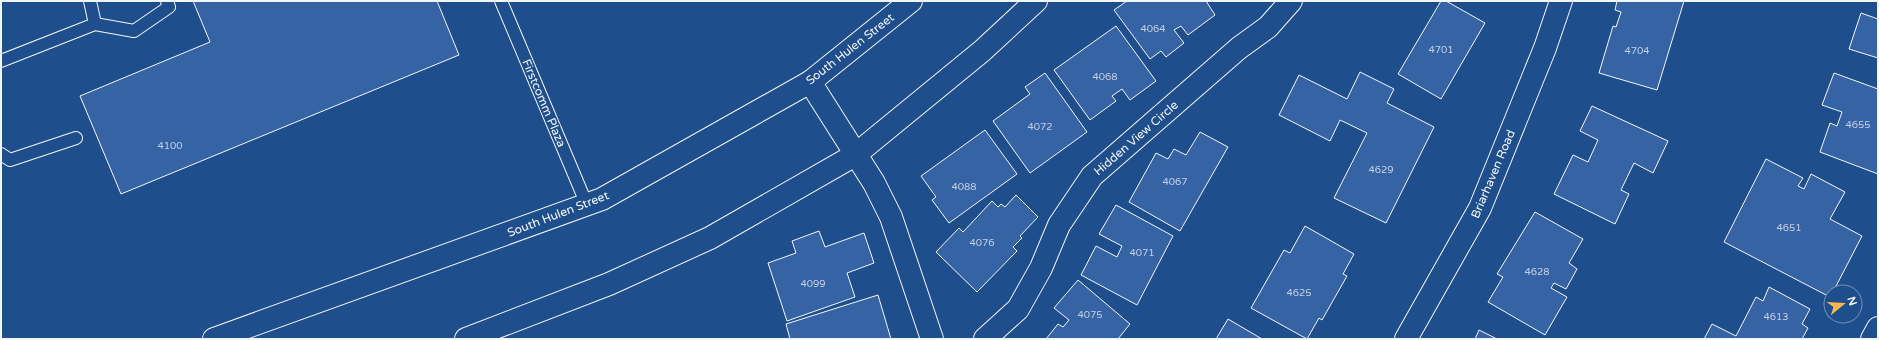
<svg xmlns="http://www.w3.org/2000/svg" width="1879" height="340" font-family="'Varela Round',sans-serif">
  <rect width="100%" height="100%" fill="#1f4e8c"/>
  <path fill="#3563a3" stroke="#f2f6ff" d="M 193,1 L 437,1 L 459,55 L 121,194 L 80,96 L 210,42 Z
    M 1127,1 L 1206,1 L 1215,15 L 1188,35 L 1181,26 L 1174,30 L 1184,43 L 1166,57 L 1161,51 L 1150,59 L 1114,10 Z
    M 1441,1 L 1446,1 L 1485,23 L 1441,99 L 1398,74 Z
    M 1617,1 L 1684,1 L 1657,90 L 1599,73 L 1613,26 L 1616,27 L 1621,12 L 1615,10 Z
    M 1861,13 L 1878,19 L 1878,58 L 1849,49 Z
    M 1116,26 L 1156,81 L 1130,100 L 1122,89 L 1112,96 L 1116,101 L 1090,120 L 1054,70 Z
    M 1360,72 L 1394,89 L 1387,103 L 1434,127 L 1386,223 L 1334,198 L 1367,133 L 1340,120 L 1330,141 L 1279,115 L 1299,75 L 1347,99 Z
    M 1045,73 L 1087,132 L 1030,173 L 993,121 L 1030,94 L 1025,87 Z
    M 1834,73 L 1878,89 L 1878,174 L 1820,152 L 1830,123 L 1837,126 L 1842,112 L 1822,105 Z
    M 1592,106 L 1668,141 L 1653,173 L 1634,163 L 1621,190 L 1629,194 L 1615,224 L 1554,194 L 1573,155 L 1588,162 L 1598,140 L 1580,131 Z
    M 985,130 L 1017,174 L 949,223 L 932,200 L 936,197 L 921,176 Z
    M 1200,132 L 1228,147 L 1180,231 L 1129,202 L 1156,153 L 1168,159 L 1174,149 L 1186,155 Z
    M 1766,159 L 1803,178 L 1798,186 L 1804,189 L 1811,174 L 1845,192 L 1830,219 L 1862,236 L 1833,292 L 1831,292 L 1830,297 L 1724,242 Z
    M 1016,195 L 1038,217 L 1020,236 L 1022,238 L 1013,247 L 1017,251 L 977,292 L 936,252 L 959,228 L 963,232 L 992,201 L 998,207 L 1001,204 L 1005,207 Z
    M 1116,205 L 1173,236 L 1137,305 L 1081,275 L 1096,246 L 1117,257 L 1122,246 L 1099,234 Z
    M 1535,212 L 1583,239 L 1569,263 L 1577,269 L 1566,289 L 1554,283 L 1551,288 L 1567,297 L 1545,335 L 1488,302 L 1503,277 L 1497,274 Z
    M 1305,226 L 1354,254 L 1343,274 L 1347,276 L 1322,320 L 1319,318 L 1307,339 L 1251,308 L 1284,250 L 1290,253 Z
    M 819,231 L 825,247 L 864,233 L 874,263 L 847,273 L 855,297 L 787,321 L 768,263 L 796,253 L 792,241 Z
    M 1078,280 L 1130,324 L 1118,339 L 1046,339 L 1058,324 L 1063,327 L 1069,320 L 1054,308 Z
    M 1769,287 L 1810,309 L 1802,324 L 1808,328 L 1802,339 L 1704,339 L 1712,324 L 1736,336 L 1756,297 L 1763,301 Z
    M 878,295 L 891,339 L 790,339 L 786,324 Z
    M 1228,319 L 1262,339 L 1216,339 Z
    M 1479,330 L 1497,339 L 1475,339 Z"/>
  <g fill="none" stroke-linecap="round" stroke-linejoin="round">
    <defs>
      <path id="lane" d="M 90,1 L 95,24
        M 501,1 L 587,205
        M 1,61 L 95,24 L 134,31 L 169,7 L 167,1
        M 1,154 L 10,160 L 76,138"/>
      <path id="street" d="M 810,82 L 874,183 L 891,217 L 932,339
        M 985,339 L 1018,309 L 1041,268 L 1059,225 L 1092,176 L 1239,48 L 1268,27 L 1291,1
        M 1406,339 L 1480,208 L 1545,48 L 1561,1
        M 1872,339 L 1878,328"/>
      <path id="secondary" d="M 214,339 L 602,199 L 810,82 L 911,1
        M 466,339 L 609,284 L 710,238 L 855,155 L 982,51 L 1036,1"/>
    </defs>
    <use href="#lane" stroke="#f2f6ff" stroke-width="14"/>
    <use href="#street" stroke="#f2f6ff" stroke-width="24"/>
    <use href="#secondary" stroke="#f2f6ff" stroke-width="24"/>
    <use href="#lane" stroke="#1f4e8c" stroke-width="12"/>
    <use href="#street" stroke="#1f4e8c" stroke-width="22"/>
    <use href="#secondary" stroke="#1f4e8c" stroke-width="22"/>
  </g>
  <g text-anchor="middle" stroke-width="3" stroke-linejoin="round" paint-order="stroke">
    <g font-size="10" fill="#c3d1e8">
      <text x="1153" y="32">4064</text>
      <text x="1441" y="53">4701</text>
      <text x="1637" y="54">4704</text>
      <text x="1105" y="80">4068</text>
      <text x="1858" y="128">4655</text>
      <text x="1040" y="130">4072</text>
      <text x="170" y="149">4100</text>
      <text x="1381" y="173">4629</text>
      <text x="1175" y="185">4067</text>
      <text x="964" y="190">4088</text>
      <text x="1789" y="231">4651</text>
      <text x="982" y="246">4076</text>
      <text x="1142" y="256">4071</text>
      <text x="1537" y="275">4628</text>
      <text x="813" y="287">4099</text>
      <text x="1299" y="296">4625</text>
      <text x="1090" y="318">4075</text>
      <text x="1776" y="320">4613</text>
    </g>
    <g font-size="12" fill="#f2f6ff" stroke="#1f4e8c">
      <text transform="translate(850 49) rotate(-38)" y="4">South Hulen Street</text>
      <text transform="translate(544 103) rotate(67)" y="4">Firstcomm Plaza</text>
      <text transform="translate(1136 138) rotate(-41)" y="4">Hidden View Circle</text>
      <text transform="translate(1493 174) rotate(-67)" y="4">Briarhaven Road</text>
      <text transform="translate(558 214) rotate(-21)" y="4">South Hulen Street</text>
    </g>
  </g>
  <rect width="1879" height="340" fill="none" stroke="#f2f6ff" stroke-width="4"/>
  <g transform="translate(1843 304) rotate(72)"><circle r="19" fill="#1f4e8c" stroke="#7391ba"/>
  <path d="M0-3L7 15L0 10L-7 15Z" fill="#ffb74d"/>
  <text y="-6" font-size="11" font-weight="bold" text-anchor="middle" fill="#f2f6ff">N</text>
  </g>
</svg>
